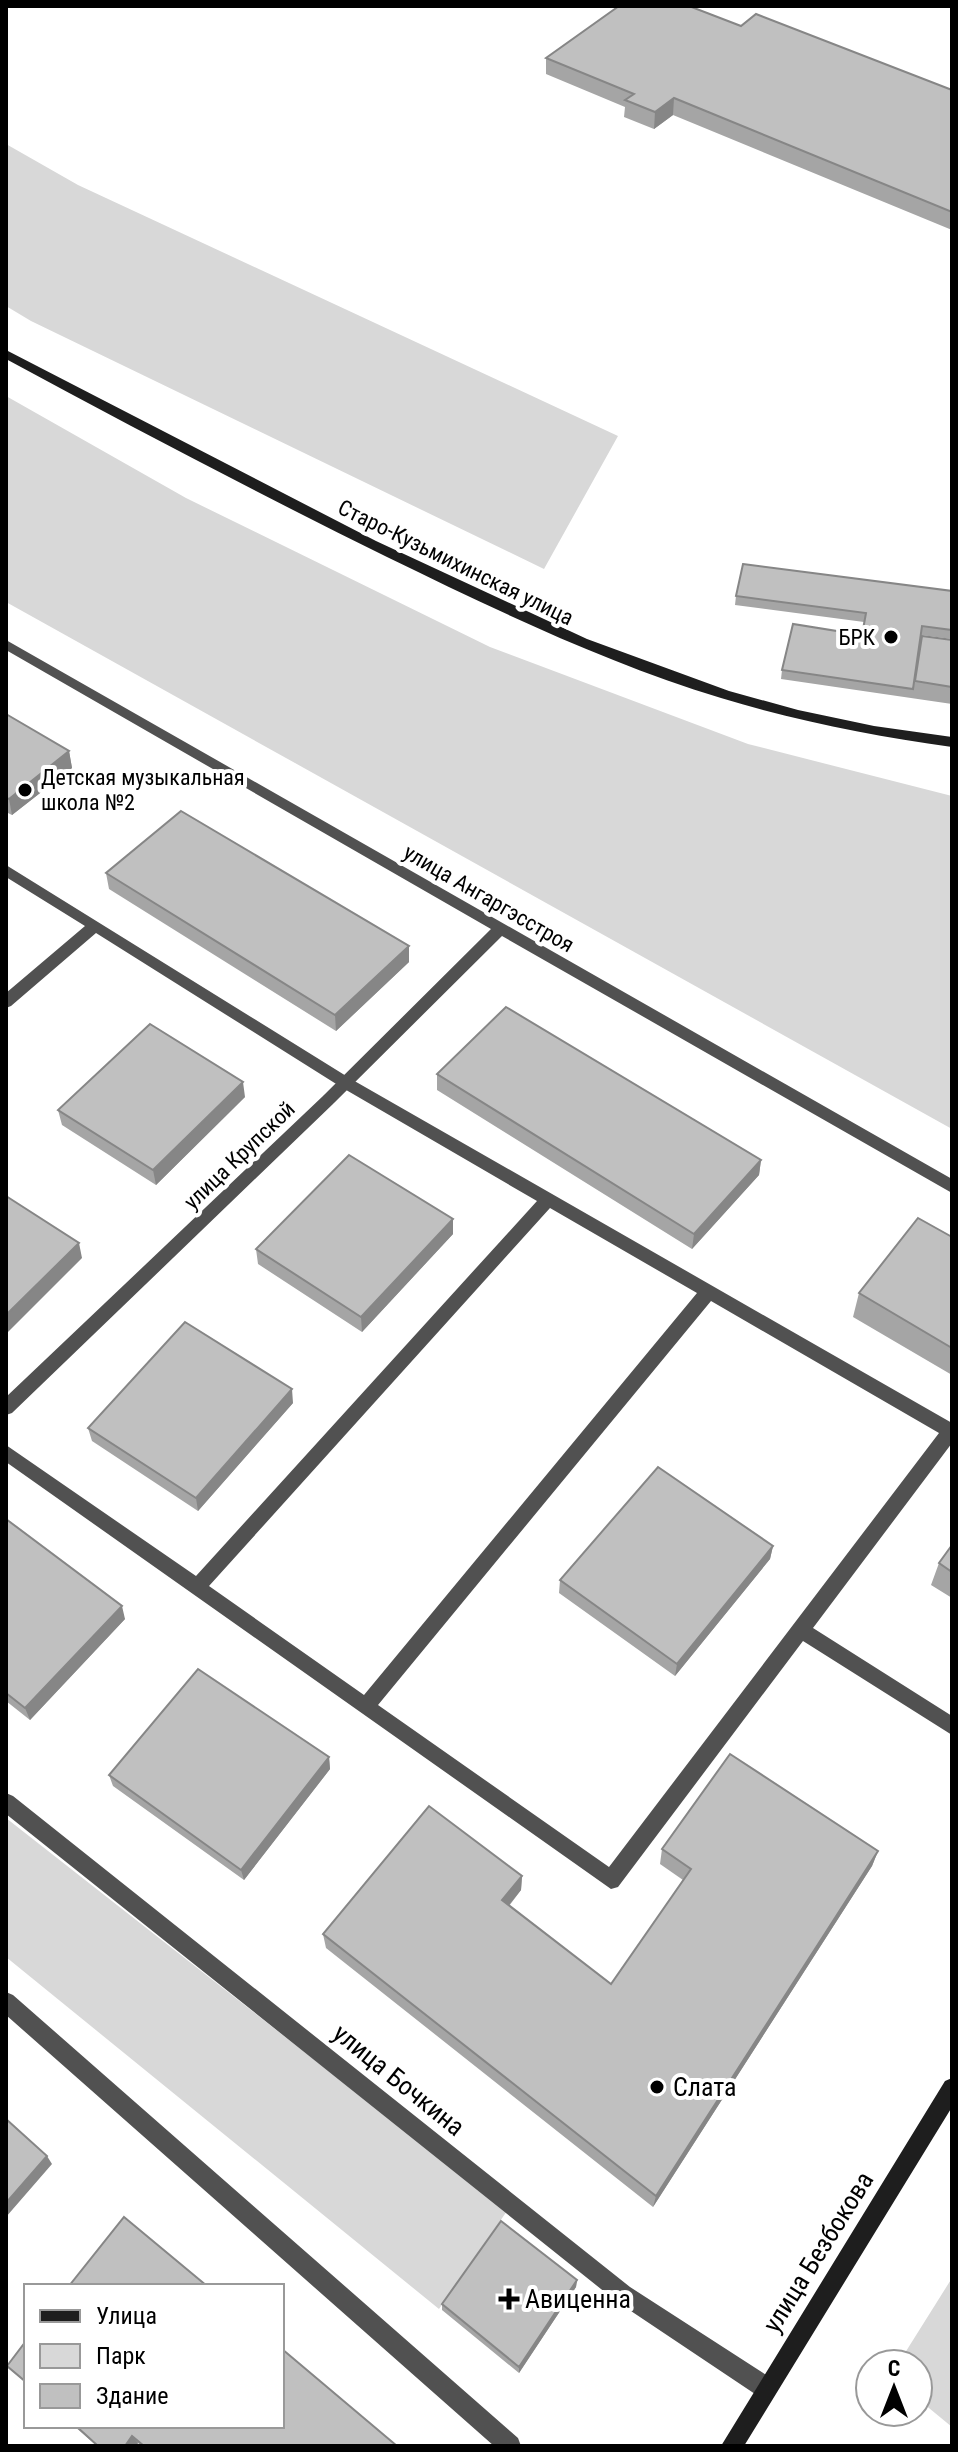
<svg xmlns="http://www.w3.org/2000/svg" width="958" height="2452" font-family="'Roboto Condensed',sans-serif">
  <rect width="100%" height="100%" fill="#fff"/>
  <path fill="#d8d8d8" d="M 6,144 L 78,185 L 618,436 L 544,569 L 31,321 L 6,306 Z
    M 6,396 L 186,498 L 490,647 L 748,744 L 952,796 L 952,1129 L 6,602 Z
    M 6,1818 L 507,2211 L 439,2309 L 6,1957 Z
    M 952,2278 L 952,2427 L 918,2399 L 918,2364 L 898,2364 Z"/>
  <g fill="none" stroke-linecap="round" stroke-linejoin="round">
    <path fill="#515151" fill-rule="evenodd" d="M 6,865 L 351,1079 L 952,1423 L 952,1443 L 813,1628 L 952,1716 L 952,1735 L 803,1641 L 618,1887 L 611,1889 L 6,1462 L 6,1445 L 196,1576 L 537,1201 L 341,1087 L 96,933 L 11,1006 L 6,1008 L 6,993 L 85,926 L 6,877 ZM 550,1208 L 697,1293 L 364,1695 L 209,1586 ZM 711,1301 L 939,1433 L 609,1867 L 378,1705 Z"/>
    <path fill="#515151" fill-rule="evenodd" d="M 6,640 L 952,1179 L 952,1193 L 502,936 L 333,1104 L 12,1413 L 6,1415 L 6,1397 L 323,1096 L 491,929 L 6,650 Z
      M 6,1793 L 13,1796 L 630,2287 L 774,2380 L 777,2388 L 774,2396 L 766,2399 L 758,2396 L 616,2301 L 6,1814 Z
      M 6,1992 L 13,1995 L 518,2438 L 521,2446 L 494,2446 L 6,2015 Z"/>
    <path fill="#1e1e1e" fill-rule="evenodd" d="M 6,350 L 376,541 L 587,639 L 729,691 L 798,710 L 874,726 L 952,737 L 952,747 C 874,736 797,721 721,698 C 606,663 496,610 387,557 C 259,494 132,427 6,359 Z
      M 952,2078 L 952,2107 L 744,2446 L 721,2446 L 945,2081 Z"/>
  </g>
  <path fill="#a5a5a5" d="M 741,26 L 952,90 L 952,230 L 673,115 L 654,129 L 624,117 L 625,107 L 546,74 L 546,58 Z
    M 952,591 L 952,639 L 921,635 L 919,652 L 952,640 L 952,704 L 781,679 L 782,670 L 862,635 L 864,622 L 735,605 L 736,596 Z
    M 6,714 L 69,751 L 72,768 L 12,815 L 6,812 Z
    M 106,873 L 409,962 L 336,1031 L 109,889 Z
    M 437,1074 L 761,1160 L 759,1175 L 692,1249 L 437,1090 Z
    M 245,1097 L 156,1185 L 62,1125 L 58,1110 Z
    M 453,1219 L 453,1234 L 362,1332 L 258,1264 L 256,1249 Z
    M 952,1237 L 952,1375 L 853,1317 L 859,1293 Z
    M 293,1403 L 198,1511 L 92,1441 L 88,1428 Z
    M 6,1519 L 125,1619 L 30,1720 L 6,1701 Z
    M 952,1545 L 952,1598 L 931,1585 L 939,1563 Z
    M 773,1546 L 770,1559 L 675,1676 L 559,1593 L 560,1580 Z
    M 329,1757 L 330,1769 L 244,1880 L 113,1786 L 109,1775 Z
    M 662,1849 L 878,1851 L 872,1866 L 653,2207 L 326,1948 L 323,1934 L 522,1876 L 521,1890 L 509,1906 L 611,1984 L 683,1880 L 660,1864 Z
    M 577,2280 L 576,2287 L 519,2373 L 442,2310 L 442,2304 Z
    M 74,2426 L 282,2426 L 397,2446 L 141,2446 L 138,2443 L 136,2446 L 97,2446 Z"/>
  <path fill="#868686" d="M 674,98 L 673,115 L 654,129 L 655,112 Z
    M 69,751 L 72,768 L 12,815 L 9,799 Z
    M 409,946 L 409,962 L 336,1031 L 335,1015 Z
    M 243,1082 L 245,1097 L 156,1185 L 153,1170 Z
    M 761,1160 L 759,1175 L 692,1249 L 694,1234 Z
    M 453,1219 L 453,1234 L 362,1332 L 361,1317 Z
    M 79,1243 L 82,1258 L 6,1334 L 6,1315 Z
    M 292,1389 L 293,1403 L 198,1511 L 196,1498 Z
    M 773,1546 L 770,1559 L 675,1676 L 677,1664 Z
    M 122,1606 L 125,1619 L 30,1720 L 25,1708 Z
    M 329,1757 L 330,1769 L 244,1880 L 241,1870 Z
    M 878,1851 L 872,1866 L 653,2207 L 656,2196 Z
    M 522,1876 L 521,1890 L 501,1915 L 502,1900 Z
    M 47,2156 L 52,2164 L 6,2217 L 6,2203 Z
    M 577,2280 L 576,2287 L 519,2373 L 519,2367 Z
    M 132,2436 L 138,2443 L 136,2446 L 125,2446 Z"/>
  <path fill="#c0c0c0" stroke="#868686" stroke-width="2" d="M 619,6 L 689,6 L 741,26 L 756,14 L 952,90 L 952,212 L 674,98 L 655,112 L 625,100 L 634,94 L 546,58 Z
    M 743,564 L 952,591 L 952,630 L 922,626 L 913,689 L 782,670 L 793,624 L 862,635 L 866,613 L 736,596 Z
    M 922,636 L 952,640 L 952,687 L 915,681 Z
    M 6,714 L 69,751 L 9,799 L 6,798 Z
    M 181,811 L 409,946 L 335,1015 L 106,873 Z
    M 506,1007 L 761,1160 L 694,1234 L 437,1074 Z
    M 150,1024 L 243,1082 L 153,1170 L 58,1110 Z
    M 349,1155 L 453,1219 L 361,1317 L 256,1249 Z
    M 6,1196 L 79,1243 L 6,1315 Z
    M 918,1218 L 952,1237 L 952,1348 L 859,1293 Z
    M 185,1322 L 292,1389 L 196,1498 L 88,1428 Z
    M 658,1467 L 773,1546 L 677,1664 L 560,1580 Z
    M 6,1519 L 122,1606 L 25,1708 L 6,1693 Z
    M 952,1545 L 952,1572 L 939,1563 Z
    M 198,1669 L 329,1757 L 241,1870 L 109,1775 Z
    M 730,1754 L 878,1851 L 656,2196 L 323,1934 L 429,1806 L 522,1876 L 502,1900 L 611,1984 L 691,1869 L 662,1849 Z
    M 6,2119 L 47,2156 L 6,2203 Z
    M 124,2217 L 207,2286 L 69,2286 Z
    M 501,2221 L 577,2280 L 519,2367 L 442,2304 Z
    M 26,2341 L 26,2382 L 7,2366 Z
    M 282,2349 L 397,2446 L 144,2446 L 132,2436 L 125,2446 L 98,2446 L 76,2426 L 282,2426 Z"/>
  <g fill="#000" stroke="#fff" stroke-width="3">
    <circle cx="891" cy="637" r="8"/>
    <circle cx="25" cy="790" r="8"/>
    <circle cx="657" cy="2087" r="8"/>
    <path d="M505 2287h8v8h8v8h-8v8h-8v-8h-8v-8h8z"/>
  </g>
  <g text-anchor="middle" stroke-width="8" stroke-linejoin="round" paint-order="stroke">
    <g font-size="22" fill="#000" stroke="#fff">
      <text transform="translate(456 562) rotate(26)" y="8">Старо-Кузьмихинская улица</text>
      <text transform="translate(489 898) rotate(30)" y="8">улица Ангаргэсстроя</text>
      <text transform="translate(239 1155) rotate(-44)" y="8">улица Крупской</text>
    </g>
    <g font-size="22" fill="#000" stroke="#fff" text-anchor="end">
      <text x="875" y="645">БРК</text>
      <text x="41" y="785" text-anchor="start">Детская музыкальная<tspan x="41" dy="25">школа №2</tspan></text>
    </g>
    <g font-size="26" fill="#000" stroke="#fff">
      <text transform="translate(399 2080) rotate(39)" y="9">улица Бочкина</text>
      <text transform="translate(818 2252) rotate(-58)" y="9">улица Безбокова</text>
    </g>
    <g font-size="26" fill="#000" stroke="#fff" text-anchor="start">
      <text x="673" y="2096">Слата</text>
      <text x="525" y="2308">Авиценна</text>
    </g>
  </g>
  <rect width="958" height="2452" fill="none" stroke="#000000" stroke-width="16"/>
  <rect x="24" y="2284" width="260" height="144" fill="#ffffff" stroke="#999999" stroke-width="2"/>
  <rect x="40" y="2310" width="40" height="12" fill="#1e1e1e" stroke="#999999" stroke-width="2"/>
  <text x="96" y="2324" font-size="24" fill="#000000">Улица</text>
  <rect x="40" y="2344" width="40" height="24" fill="#d8d8d8" stroke="#999999" stroke-width="2"/>
  <text x="96" y="2364" font-size="24" fill="#000000">Парк</text>
  <rect x="40" y="2384" width="40" height="24" fill="#c0c0c0" stroke="#999999" stroke-width="2"/>
  <text x="96" y="2404" font-size="24" fill="#000000">Здание</text>
  <g transform="translate(894 2388)"><circle r="38" fill="#ffffff" stroke="#999999" stroke-width="2"/>
  <path d="M0-6L14 30L0 20L-14 30Z" fill="#000000"/>
  <text y="-12" font-size="22" font-weight="bold" text-anchor="middle" fill="#000000">С</text>
  </g>
</svg>
